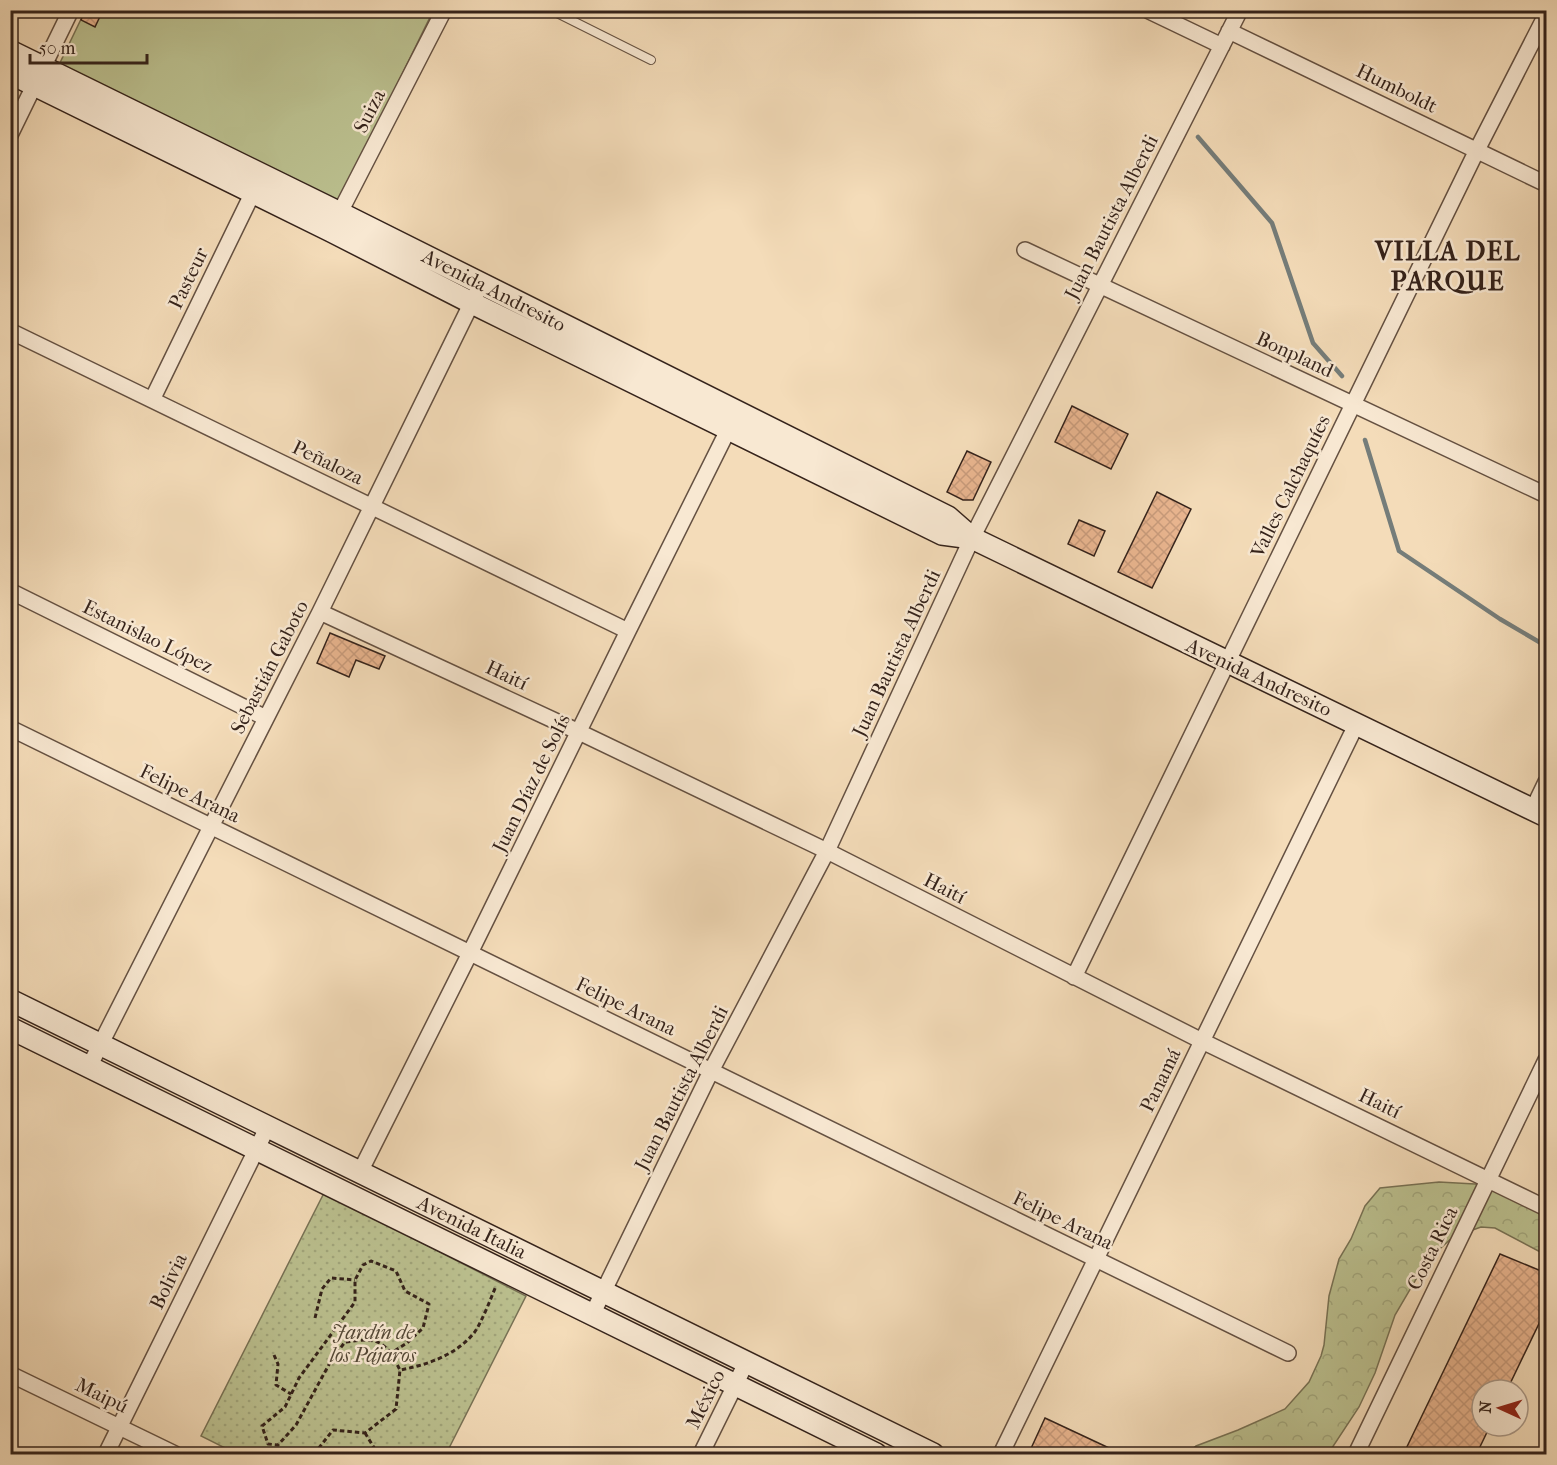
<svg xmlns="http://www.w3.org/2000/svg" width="1557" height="1465" font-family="'IM FELL French Canon',serif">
  <defs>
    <pattern id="forest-crowns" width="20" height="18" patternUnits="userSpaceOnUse" patternTransform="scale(1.5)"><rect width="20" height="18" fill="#bbc08f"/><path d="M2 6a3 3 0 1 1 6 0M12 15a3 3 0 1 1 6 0" fill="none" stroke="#a1a57b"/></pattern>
    <pattern id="park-dots" width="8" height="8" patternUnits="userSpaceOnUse" patternTransform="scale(1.5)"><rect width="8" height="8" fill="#bbc08f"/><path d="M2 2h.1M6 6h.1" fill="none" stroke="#a1a57b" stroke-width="1.8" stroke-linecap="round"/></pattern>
    <pattern id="building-cross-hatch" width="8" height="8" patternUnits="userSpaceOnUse" patternTransform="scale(1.5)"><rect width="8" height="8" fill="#e9b58f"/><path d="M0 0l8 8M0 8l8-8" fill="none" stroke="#c89b7b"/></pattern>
  </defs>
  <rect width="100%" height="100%" fill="#f4dcb9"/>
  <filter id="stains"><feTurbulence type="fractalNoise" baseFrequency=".00333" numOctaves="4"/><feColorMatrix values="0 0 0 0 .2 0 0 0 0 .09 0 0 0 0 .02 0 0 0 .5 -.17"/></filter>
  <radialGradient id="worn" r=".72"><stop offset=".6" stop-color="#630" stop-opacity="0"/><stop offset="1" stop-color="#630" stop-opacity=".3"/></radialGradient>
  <path fill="url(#forest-crowns)" stroke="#787255" stroke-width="1.5" d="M 1439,1182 L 1475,1184 L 1513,1191 L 1546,1200 L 1546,1255 L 1495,1228 L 1481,1227 L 1453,1237 L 1433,1255 L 1422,1269 L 1395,1315 L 1375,1373 L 1359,1407 L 1330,1451 L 1325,1454 L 1186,1454 L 1196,1446 L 1238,1430 L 1285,1409 L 1309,1382 L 1321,1356 L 1324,1345 L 1329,1296 L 1339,1259 L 1351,1239 L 1365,1206 L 1380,1188 Z"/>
  <path fill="url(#park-dots)" stroke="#787255" stroke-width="1.5" d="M 324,1193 L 526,1296 L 446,1454 L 237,1454 L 201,1436 Z"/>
  <path fill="#bbc08f" stroke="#787255" stroke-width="1.5" d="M 85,11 L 433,11 L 337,207 L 57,69 Z"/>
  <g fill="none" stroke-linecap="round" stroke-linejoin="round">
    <path stroke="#757d7a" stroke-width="4.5" d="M 1198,137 L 1272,223 L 1313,343 L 1342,376
      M 1365,440 L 1399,551 L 1500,619 L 1546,646"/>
  </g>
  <path fill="url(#building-cross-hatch)" stroke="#35231b" stroke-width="1.5" d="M 85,10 L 103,10 L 95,27 L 81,20 Z
    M 1072,406 L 1128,434 L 1111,469 L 1055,442 Z
    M 967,451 L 991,462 L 973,500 L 963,500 L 947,492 Z
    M 1157,492 L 1191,509 L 1152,588 L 1118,572 Z
    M 1079,520 L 1105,531 L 1094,556 L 1068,544 Z
    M 330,633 L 385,656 L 379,669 L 356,660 L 349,677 L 317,663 Z
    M 1500,1254 L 1546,1273 L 1546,1309 L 1507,1390 L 1482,1390 L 1482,1426 L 1490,1426 L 1476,1455 L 1403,1455 Z
    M 1045,1418 L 1124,1455 L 1028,1455 Z"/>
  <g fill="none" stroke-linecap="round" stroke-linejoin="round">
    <defs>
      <path id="service" d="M 551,10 L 651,60"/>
      <path id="minor" d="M 1149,11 L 1222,46
        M 1229,31 L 1546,184
        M 10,135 L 71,10
        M 336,220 L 444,10
        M 1025,250 L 1546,495
        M 10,331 L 628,631
        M 152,400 L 257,184
        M 10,591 L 266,718
        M 320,612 L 579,732 L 827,851 L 1202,1041 L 1546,1208
        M 10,728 L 1288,1353
        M 1533,809 L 1546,782
        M 1074,977 L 1477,150 L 1546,15
        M 89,1067 L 320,612 L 476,294
        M 360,1172 L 470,953 L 628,631 L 732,422
        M 592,1315 L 711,1071 L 827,851 L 972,538 L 1240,10
        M 10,1374 L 175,1454
        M 106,1454 L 268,1126
        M 701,1454 L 746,1363
        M 1001,1454 L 1357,723
        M 1356,1454 L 1546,1060"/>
      <path id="secondary" d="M 10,51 L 340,213 L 948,517 L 972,538 L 1546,816
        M 10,73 L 331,231 L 472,303 L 942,534 L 972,538
        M 10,1000 L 933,1454
        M 10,1028 L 876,1454"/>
    </defs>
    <use href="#service" stroke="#655142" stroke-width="10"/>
    <use href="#minor" stroke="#655142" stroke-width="18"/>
    <use href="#secondary" stroke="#35231b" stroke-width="24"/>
    <path stroke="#35231b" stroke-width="3" stroke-dasharray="4.5 3" stroke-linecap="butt" d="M 315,1318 L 322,1289 L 331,1278 L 355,1280
      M 391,1353 C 377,1336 366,1340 345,1342 L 332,1359 L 296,1425 L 278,1445 L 268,1444 L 262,1426 L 285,1407 L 299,1378 L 355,1302 L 355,1280 L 363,1265 L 371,1261 L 396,1271 L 405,1291 L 429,1304 L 423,1328 L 407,1343 L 391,1353 L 400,1370 C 427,1365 456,1355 474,1333 C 481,1324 491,1298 496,1286
      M 274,1355 L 278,1364 L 276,1385 L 291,1394
      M 365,1433 L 378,1454
      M 314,1454 L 333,1430 L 365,1433 L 396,1409 L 400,1370"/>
    <use href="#service" stroke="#f8e8d2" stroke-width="8"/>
    <use href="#minor" stroke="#f8e8d2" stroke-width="15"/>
    <use href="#secondary" stroke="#f8e8d2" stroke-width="21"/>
  </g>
  <g text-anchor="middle" stroke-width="5" stroke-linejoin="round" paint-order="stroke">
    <g font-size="20" fill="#35231b" stroke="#f8e8d2">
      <text transform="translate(1397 88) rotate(26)" y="7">Humboldt</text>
      <text transform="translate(369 111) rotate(-63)" y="7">Suiza</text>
      <text transform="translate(1111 217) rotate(-63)" y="7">Juan Bautista Alberdi</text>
      <text transform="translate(188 278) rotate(-64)" y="7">Pasteur</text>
      <text transform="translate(494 290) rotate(27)" y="7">Avenida Andresito</text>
      <text transform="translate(1295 354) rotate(25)" y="7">Bonpland</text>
      <text transform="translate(328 462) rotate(26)" y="7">Peñaloza</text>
      <text transform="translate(1290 486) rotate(-64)" y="7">Valles Calchaquíes</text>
      <text transform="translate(148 636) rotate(26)" y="7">Estanislao López</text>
      <text transform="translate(896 653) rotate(-65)" y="7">Juan Bautista Alberdi</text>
      <text transform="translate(269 667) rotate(-63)" y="7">Sebastián Gaboto</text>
      <text transform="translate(507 675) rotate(25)" y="7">Haití</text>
      <text transform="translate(1259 677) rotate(25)" y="7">Avenida Andresito</text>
      <text transform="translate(531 783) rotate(-64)" y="7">Juan Díaz de Solís</text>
      <text transform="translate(190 793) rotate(26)" y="7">Felipe Arana</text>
      <text transform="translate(945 888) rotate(27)" y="7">Haití</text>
      <text transform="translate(626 1006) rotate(26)" y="7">Felipe Arana</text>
      <text transform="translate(1160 1080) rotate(-64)" y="7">Panamá</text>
      <text transform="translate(681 1088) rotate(-63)" y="7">Juan Bautista Alberdi</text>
      <text transform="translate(1380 1103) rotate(26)" y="7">Haití</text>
      <text transform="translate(1063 1220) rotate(26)" y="7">Felipe Arana</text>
      <text transform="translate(472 1227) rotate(26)" y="7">Avenida Italia</text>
      <text transform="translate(1432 1248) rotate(-64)" y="7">Costa Rica</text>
      <text transform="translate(168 1281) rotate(-64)" y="7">Bolivia</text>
      <text transform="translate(102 1395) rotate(26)" y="7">Maipú</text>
      <text transform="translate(705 1399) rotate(-64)" y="7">México</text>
    </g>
    <g font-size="20" font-style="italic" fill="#564a38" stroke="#f8e8d2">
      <text x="373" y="1339">Jardín de<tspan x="373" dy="23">los Pájaros</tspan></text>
    </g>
    <g font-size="26" font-weight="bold" letter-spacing="1.5" fill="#35231b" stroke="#f8e8d2">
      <text x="1448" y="260">VILLA DEL<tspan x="1448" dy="30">PARQUE</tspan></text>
    </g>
  </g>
  <rect width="1557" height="1465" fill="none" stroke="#f4dcb9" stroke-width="36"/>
  <rect x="12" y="12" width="1533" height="1441" fill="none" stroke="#35231b" stroke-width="3"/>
  <rect x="18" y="18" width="1521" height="1429" fill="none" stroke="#35231b" stroke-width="1.5"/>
  <g transform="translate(1500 1408) rotate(274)"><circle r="28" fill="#f8e8d2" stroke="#aa9989" stroke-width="1.5"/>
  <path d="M0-4.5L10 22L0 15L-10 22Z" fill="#8f2418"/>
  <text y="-9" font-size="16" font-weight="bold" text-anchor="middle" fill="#35231b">N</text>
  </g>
  <path d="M30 54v9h117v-9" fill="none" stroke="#35231b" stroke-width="3"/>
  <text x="39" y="54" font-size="18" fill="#35231b" stroke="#f8e8d2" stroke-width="4.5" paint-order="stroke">50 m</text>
  <rect width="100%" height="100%" filter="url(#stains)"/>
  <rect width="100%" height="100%" fill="url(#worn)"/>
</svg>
